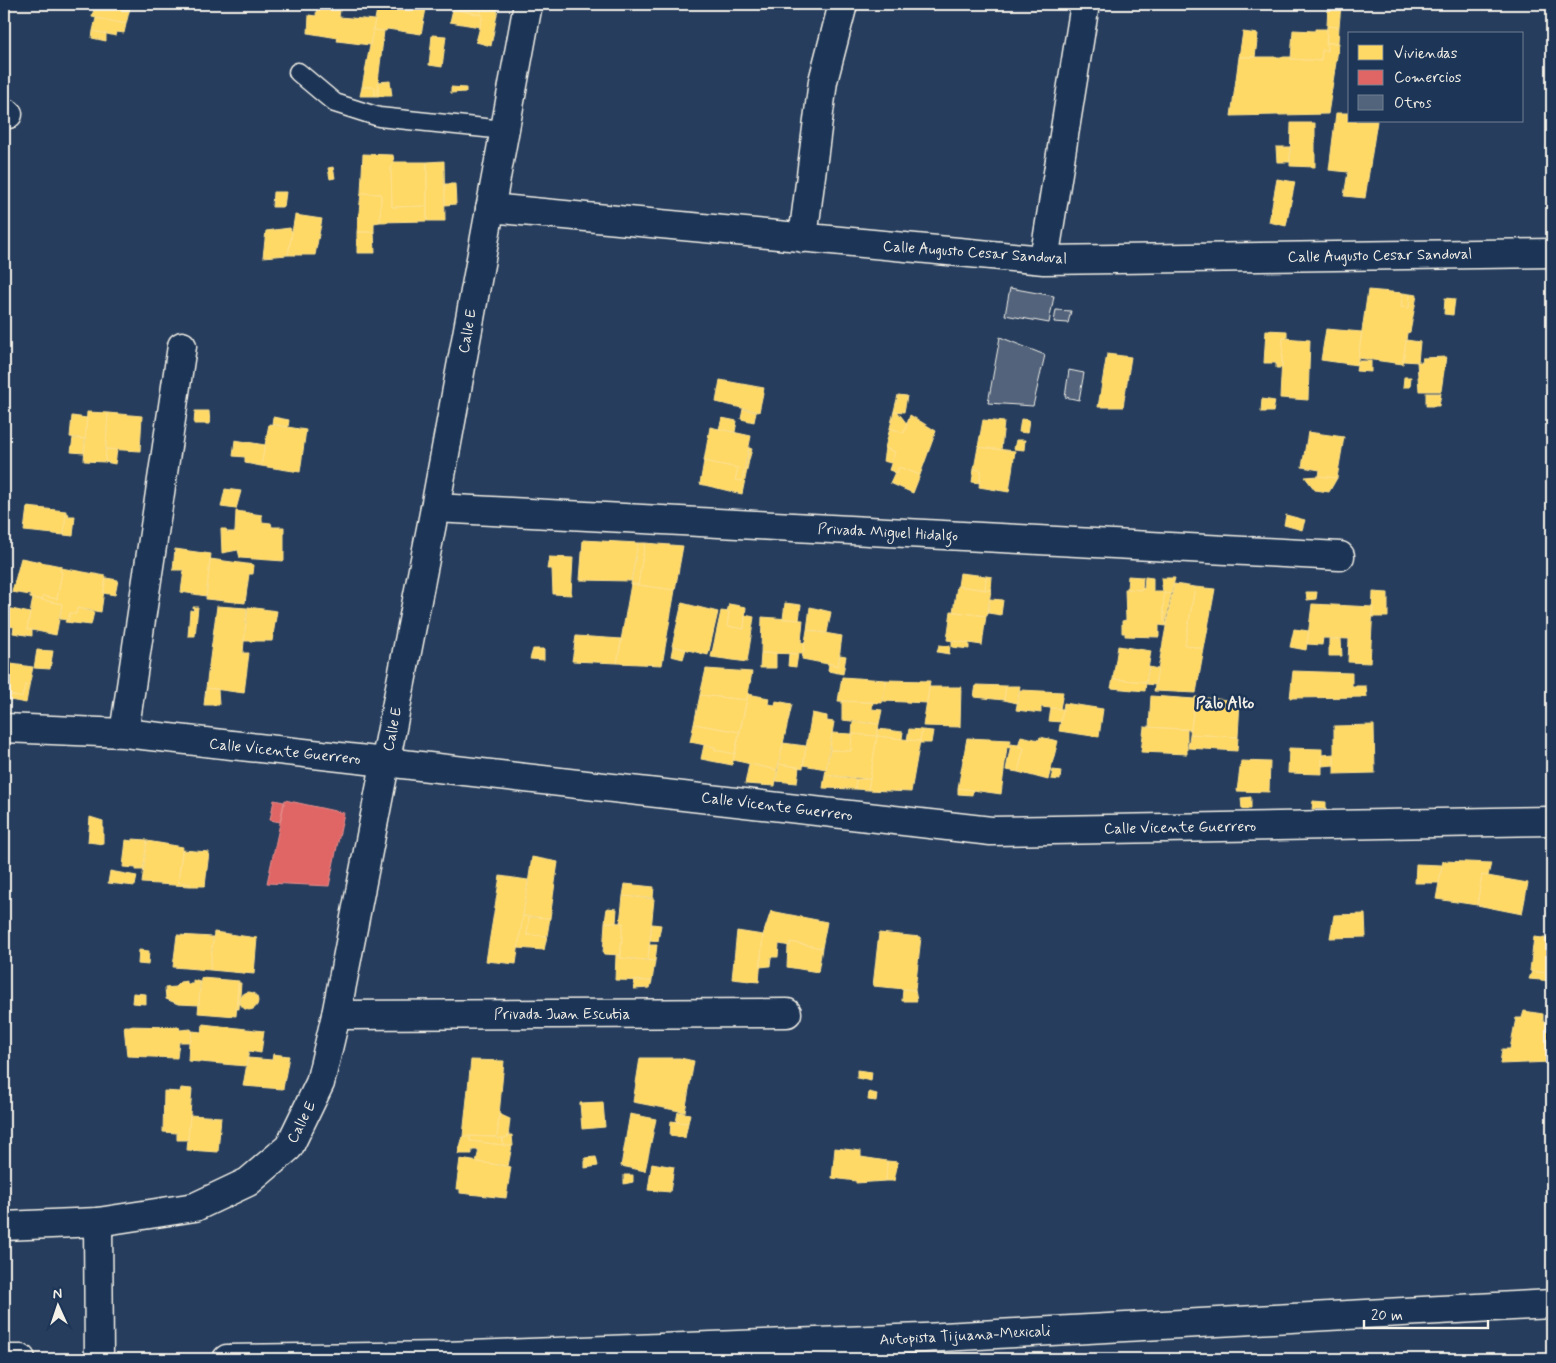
<svg xmlns="http://www.w3.org/2000/svg" width="1556" height="1363" font-family="Mynerve,sans-serif">
  <rect width="100%" height="100%" fill="#263d5d"/>
  <filter id="ink" filterUnits="userSpaceOnUse"><feTurbulence type="fractalNoise" baseFrequency=".02" numOctaves="2"/><feDisplacementMap in="SourceGraphic" scale="10" xChannelSelector="R" yChannelSelector="G"/><feConvolveMatrix kernelMatrix="1 2 1 2 8 2 1 2 1" color-interpolation-filters="sRGB"/></filter>
  <g filter="url(#ink)">
    <path fill="#ffd966" stroke="#fce08d" d="M 95,4 L 131,4 L 126,24 L 92,17 Z
      M 317,4 L 341,4 L 339,17 L 375,20 L 370,45 L 337,41 L 338,38 L 308,33 L 309,15 L 316,16 Z
      M 378,4 L 427,4 L 421,34 L 387,29 L 386,31 L 373,30 Z
      M 458,4 L 482,4 L 480,15 L 457,10 Z
      M 482,4 L 499,4 L 491,46 L 476,42 L 483,15 L 480,15 Z
      M 1328,4 L 1341,5 L 1339,27 L 1327,26 Z
      M 453,9 L 483,15 L 480,27 L 450,22 Z
      M 96,18 L 126,24 L 124,33 L 117,32 L 116,36 L 93,31 Z
      M 1327,26 L 1339,27 L 1338,43 L 1326,43 Z
      M 1315,29 L 1327,29 L 1327,51 L 1322,50 L 1321,61 L 1291,59 L 1293,30 L 1315,31 Z
      M 373,30 L 384,31 L 378,82 L 378,96 L 375,96 L 375,87 L 362,87 Z
      M 93,31 L 106,34 L 106,41 L 92,38 Z
      M 1243,32 L 1258,34 L 1255,57 L 1239,57 Z
      M 432,35 L 446,36 L 442,67 L 429,65 Z
      M 1326,43 L 1339,43 L 1328,114 L 1231,116 L 1239,57 L 1291,57 L 1291,59 L 1321,61 L 1322,50 L 1327,51 Z
      M 390,81 L 392,96 L 378,96 L 378,82 Z
      M 362,87 L 375,87 L 375,96 L 360,96 Z
      M 451,87 L 466,88 L 466,92 L 451,93 Z
      M 1336,113 L 1350,113 L 1350,121 L 1377,121 L 1365,198 L 1344,196 L 1348,172 L 1329,170 Z
      M 1291,123 L 1315,123 L 1315,167 L 1290,166 Z
      M 1276,147 L 1290,147 L 1290,162 L 1277,162 Z
      M 363,154 L 393,155 L 394,162 L 391,168 L 392,207 L 427,206 L 427,221 L 380,222 L 381,194 L 361,193 Z
      M 444,161 L 445,221 L 427,221 L 427,162 Z
      M 394,162 L 427,162 L 427,206 L 392,207 L 391,168 Z
      M 333,167 L 335,178 L 330,179 L 328,168 Z
      M 1277,179 L 1295,182 L 1286,226 L 1269,222 Z
      M 445,184 L 455,184 L 456,204 L 445,205 Z
      M 273,192 L 286,192 L 284,207 L 272,207 Z
      M 361,193 L 381,194 L 380,222 L 374,223 L 374,232 L 357,232 Z
      M 295,215 L 322,219 L 315,255 L 288,255 Z
      M 290,228 L 292,232 L 288,255 L 263,257 L 266,231 Z
      M 357,232 L 374,232 L 375,253 L 357,253 Z
      M 1368,290 L 1403,293 L 1401,307 L 1409,308 L 1410,294 L 1417,295 L 1410,332 L 1407,333 L 1403,364 L 1358,358 Z
      M 1403,293 L 1410,294 L 1409,308 L 1401,307 Z
      M 1445,298 L 1455,299 L 1453,315 L 1444,314 Z
      M 1326,329 L 1362,332 L 1357,365 L 1321,360 Z
      M 1266,330 L 1287,331 L 1287,338 L 1283,338 L 1282,368 L 1276,368 L 1276,363 L 1264,363 Z
      M 1283,338 L 1310,340 L 1308,400 L 1280,398 Z
      M 1406,340 L 1420,342 L 1418,362 L 1403,361 Z
      M 1107,354 L 1131,357 L 1123,407 L 1098,407 Z
      M 1446,357 L 1441,391 L 1419,391 L 1417,362 L 1423,362 L 1422,358 Z
      M 1358,361 L 1371,361 L 1371,372 L 1356,371 Z
      M 1404,377 L 1411,377 L 1410,387 L 1403,387 Z
      M 720,380 L 764,388 L 759,412 L 716,402 Z
      M 1426,393 L 1441,393 L 1439,406 L 1426,406 Z
      M 898,395 L 907,396 L 904,412 L 894,411 Z
      M 1262,399 L 1275,401 L 1273,412 L 1261,412 Z
      M 743,409 L 756,412 L 754,422 L 741,419 Z
      M 195,411 L 209,411 L 210,424 L 194,424 Z
      M 894,411 L 897,411 L 907,424 L 904,433 L 890,428 Z
      M 87,412 L 108,413 L 105,462 L 84,461 Z
      M 108,413 L 142,416 L 140,451 L 106,449 Z
      M 910,415 L 936,431 L 920,475 L 899,467 L 897,473 L 889,470 L 895,452 L 885,448 L 890,428 L 904,433 Z
      M 72,416 L 87,418 L 85,439 L 70,437 Z
      M 273,417 L 289,420 L 288,427 L 272,424 Z
      M 722,418 L 737,421 L 735,432 L 719,429 Z
      M 1021,419 L 1029,420 L 1027,433 L 1019,432 Z
      M 983,420 L 1004,422 L 1001,450 L 978,447 Z
      M 269,424 L 306,430 L 300,472 L 261,466 Z
      M 710,427 L 751,436 L 742,481 L 735,480 L 738,468 L 704,461 Z
      M 1308,432 L 1344,437 L 1337,478 L 1319,476 L 1320,470 L 1302,467 Z
      M 73,438 L 85,439 L 84,453 L 71,452 Z
      M 235,440 L 265,445 L 261,466 L 245,463 L 245,457 L 233,456 Z
      M 1016,440 L 1025,440 L 1024,450 L 1014,449 Z
      M 978,447 L 1015,451 L 1009,492 L 979,487 L 981,470 L 974,469 Z
      M 749,448 L 752,449 L 749,460 L 747,460 Z
      M 885,448 L 895,452 L 891,463 L 883,461 Z
      M 106,449 L 117,450 L 115,464 L 105,462 Z
      M 747,460 L 749,460 L 742,494 L 700,484 L 704,461 L 738,468 L 735,480 L 742,481 Z
      M 899,467 L 920,475 L 913,493 L 890,483 L 895,472 L 897,473 Z
      M 974,469 L 981,470 L 980,483 L 972,482 Z
      M 1319,476 L 1337,478 L 1329,492 L 1315,490 L 1305,477 Z
      M 225,489 L 241,491 L 236,509 L 221,507 Z
      M 27,507 L 66,511 L 64,535 L 24,531 Z
      M 236,511 L 262,515 L 262,522 L 271,523 L 272,527 L 284,527 L 284,561 L 240,558 L 238,550 L 222,553 L 221,529 L 226,529 L 227,532 L 235,532 Z
      M 66,513 L 69,514 L 68,516 L 75,516 L 73,536 L 64,535 Z
      M 1286,515 L 1305,520 L 1302,530 L 1284,525 Z
      M 583,540 L 638,543 L 631,581 L 580,580 Z
      M 638,543 L 645,543 L 638,585 L 631,584 Z
      M 645,543 L 683,546 L 675,590 L 638,585 Z
      M 175,549 L 211,554 L 206,596 L 181,592 L 184,570 L 173,570 Z
      M 549,557 L 573,558 L 571,595 L 553,594 L 552,569 L 547,569 Z
      M 21,558 L 61,566 L 60,571 L 62,572 L 57,599 L 43,596 L 42,600 L 30,598 L 30,595 L 12,592 Z
      M 210,559 L 254,565 L 253,574 L 249,574 L 245,603 L 206,599 Z
      M 61,568 L 106,576 L 101,612 L 77,608 L 76,614 L 70,613 L 68,620 L 60,619 L 62,604 L 42,600 L 43,596 L 57,599 L 62,572 L 60,571 Z
      M 960,573 L 986,576 L 985,590 L 958,586 Z
      M 986,576 L 992,577 L 991,590 L 985,590 Z
      M 1128,576 L 1143,577 L 1142,590 L 1127,589 Z
      M 1145,577 L 1153,578 L 1153,592 L 1163,592 L 1161,578 L 1175,578 L 1171,594 L 1164,593 L 1163,612 L 1164,612 L 1164,621 L 1166,621 L 1166,626 L 1159,625 L 1159,637 L 1125,636 L 1125,633 L 1122,633 L 1122,621 L 1126,620 L 1125,589 L 1142,590 L 1142,588 L 1144,589 Z
      M 106,578 L 118,580 L 115,595 L 103,593 Z
      M 631,584 L 675,590 L 662,665 L 617,663 Z
      M 1174,584 L 1195,587 L 1185,645 L 1204,649 L 1196,693 L 1154,691 Z
      M 957,586 L 991,590 L 987,616 L 953,612 Z
      M 1195,587 L 1215,589 L 1204,649 L 1185,645 Z
      M 1306,592 L 1317,592 L 1316,599 L 1307,600 Z
      M 1373,592 L 1388,593 L 1388,617 L 1372,617 Z
      M 1164,593 L 1171,594 L 1166,621 L 1164,621 L 1164,612 L 1163,612 Z
      M 33,598 L 62,604 L 56,635 L 27,629 Z
      M 990,599 L 1003,600 L 1001,615 L 988,613 Z
      M 682,603 L 718,612 L 708,655 L 672,646 Z
      M 785,603 L 801,605 L 799,620 L 783,619 Z
      M 729,604 L 746,607 L 744,629 L 727,626 L 729,612 L 727,612 Z
      M 1312,604 L 1373,607 L 1370,663 L 1348,662 L 1349,639 L 1323,638 L 1322,645 L 1307,644 Z
      M 217,606 L 247,608 L 243,653 L 249,653 L 244,693 L 206,688 Z
      M 193,607 L 198,607 L 195,636 L 188,636 L 190,610 L 194,611 Z
      M 248,607 L 277,611 L 272,641 L 244,641 Z
      M 810,607 L 831,612 L 827,633 L 807,630 Z
      M 7,608 L 30,613 L 27,629 L 32,630 L 32,636 L 13,633 L 14,627 L 4,625 Z
      M 77,608 L 94,612 L 91,625 L 65,622 L 66,620 L 68,620 L 70,613 L 76,614 Z
      M 721,611 L 729,612 L 727,626 L 744,629 L 745,615 L 754,617 L 747,662 L 711,657 Z
      M 951,611 L 986,616 L 982,645 L 947,640 Z
      M 762,617 L 803,620 L 801,642 L 805,643 L 803,654 L 761,653 Z
      M 1294,629 L 1309,631 L 1306,650 L 1290,647 Z
      M 807,630 L 842,636 L 838,666 L 802,659 Z
      M 576,636 L 622,639 L 617,663 L 572,661 Z
      M 1329,639 L 1341,639 L 1342,656 L 1329,656 Z
      M 952,641 L 969,643 L 969,649 L 952,647 Z
      M 939,645 L 950,646 L 949,654 L 937,652 Z
      M 673,646 L 686,649 L 683,659 L 671,656 Z
      M 1118,646 L 1151,651 L 1146,682 L 1113,679 Z
      M 533,649 L 544,649 L 544,660 L 530,659 Z
      M 37,650 L 53,651 L 50,669 L 34,668 Z
      M 761,653 L 776,653 L 776,668 L 760,668 Z
      M 789,653 L 798,654 L 796,667 L 788,666 Z
      M 840,655 L 846,656 L 843,674 L 828,671 L 829,663 L 838,666 Z
      M 4,663 L 33,667 L 29,686 L 25,685 L 22,698 L 4,693 Z
      M 1149,667 L 1158,669 L 1155,685 L 1146,684 Z
      M 706,669 L 752,672 L 747,700 L 700,695 Z
      M 1293,671 L 1352,673 L 1352,686 L 1366,686 L 1367,697 L 1290,698 Z
      M 842,677 L 886,680 L 882,703 L 838,701 Z
      M 1113,679 L 1146,682 L 1145,691 L 1111,688 Z
      M 886,680 L 930,681 L 927,703 L 883,701 Z
      M 25,685 L 29,686 L 26,703 L 4,699 L 4,693 L 22,698 Z
      M 976,685 L 1006,686 L 1004,700 L 974,697 Z
      M 1006,686 L 1020,686 L 1017,703 L 1004,700 Z
      M 929,687 L 961,687 L 960,727 L 923,726 Z
      M 206,688 L 218,689 L 219,705 L 204,705 Z
      M 1020,690 L 1063,692 L 1060,709 L 1041,707 L 1041,713 L 1016,710 Z
      M 748,694 L 769,698 L 768,704 L 775,705 L 776,701 L 792,704 L 777,770 L 733,760 Z
      M 700,695 L 747,700 L 740,732 L 694,724 Z
      M 1151,696 L 1195,699 L 1191,730 L 1149,727 Z
      M 1195,697 L 1240,701 L 1238,737 L 1190,734 Z
      M 842,701 L 873,702 L 872,709 L 882,710 L 879,724 L 842,720 Z
      M 1064,703 L 1103,709 L 1099,737 L 1059,731 Z
      M 1051,708 L 1063,709 L 1061,722 L 1049,721 Z
      M 812,713 L 827,716 L 827,721 L 834,722 L 826,769 L 803,765 Z
      M 853,722 L 879,724 L 877,736 L 852,734 Z
      M 694,724 L 740,732 L 735,754 L 715,750 L 715,747 L 690,742 Z
      M 1374,725 L 1375,773 L 1334,774 L 1334,726 Z
      M 1144,727 L 1187,729 L 1187,754 L 1141,752 Z
      M 878,729 L 903,732 L 902,739 L 877,736 Z
      M 909,729 L 922,730 L 920,741 L 907,740 Z
      M 922,730 L 933,731 L 931,743 L 919,743 Z
      M 832,733 L 852,734 L 851,751 L 830,750 Z
      M 852,734 L 877,736 L 870,779 L 825,775 L 830,750 L 851,751 Z
      M 1190,734 L 1238,737 L 1237,751 L 1188,748 Z
      M 877,736 L 920,741 L 911,792 L 868,790 Z
      M 1021,736 L 1039,740 L 1040,737 L 1058,741 L 1048,780 L 1018,772 L 1024,748 L 1018,746 Z
      M 967,738 L 1011,740 L 1009,748 L 1007,747 L 1001,794 L 958,788 Z
      M 783,743 L 806,746 L 803,768 L 779,764 Z
      M 1011,744 L 1018,745 L 1018,746 L 1024,748 L 1018,772 L 1006,770 Z
      M 704,745 L 715,747 L 715,750 L 735,754 L 732,765 L 701,759 Z
      M 1289,748 L 1322,749 L 1322,774 L 1288,773 Z
      M 1334,754 L 1334,765 L 1322,766 L 1322,755 Z
      M 1241,761 L 1270,762 L 1269,792 L 1237,791 Z
      M 749,764 L 777,770 L 775,786 L 745,784 Z
      M 779,764 L 799,767 L 797,783 L 776,781 Z
      M 1053,770 L 1061,771 L 1060,780 L 1051,779 Z
      M 825,775 L 856,779 L 855,789 L 823,788 Z
      M 856,779 L 870,779 L 868,790 L 855,789 Z
      M 958,788 L 973,790 L 972,795 L 958,794 Z
      M 1251,797 L 1251,809 L 1242,809 L 1241,798 Z
      M 1313,801 L 1326,802 L 1326,809 L 1312,809 Z
      M 90,817 L 103,821 L 103,844 L 88,842 Z
      M 132,839 L 147,840 L 143,870 L 136,870 L 136,868 L 123,867 L 126,840 L 132,841 Z
      M 147,841 L 183,847 L 178,882 L 190,884 L 190,886 L 142,883 Z
      M 182,850 L 209,852 L 205,886 L 190,886 L 190,884 L 178,882 Z
      M 532,857 L 558,862 L 550,918 L 523,916 Z
      M 1443,861 L 1491,863 L 1488,876 L 1482,875 L 1477,905 L 1436,899 Z
      M 1416,864 L 1442,865 L 1439,883 L 1415,883 Z
      M 110,871 L 137,876 L 135,886 L 108,883 Z
      M 1482,875 L 1528,883 L 1522,914 L 1477,905 Z
      M 500,876 L 528,880 L 516,964 L 486,961 Z
      M 625,884 L 654,887 L 653,898 L 623,896 Z
      M 623,896 L 654,899 L 648,960 L 620,958 L 623,923 L 620,923 Z
      M 607,908 L 617,909 L 616,923 L 605,922 Z
      M 771,911 L 827,922 L 822,948 L 790,942 L 790,946 L 779,944 L 778,957 L 771,957 L 770,966 L 760,967 L 763,935 Z
      M 1365,914 L 1366,937 L 1330,938 L 1334,915 Z
      M 523,916 L 529,917 L 527,935 L 547,936 L 544,950 L 518,948 Z
      M 529,917 L 550,918 L 547,936 L 527,935 Z
      M 605,922 L 623,923 L 621,955 L 603,954 Z
      M 652,924 L 661,925 L 658,941 L 650,940 Z
      M 737,931 L 763,935 L 759,982 L 732,979 Z
      M 214,932 L 257,938 L 254,974 L 210,970 Z
      M 879,933 L 921,937 L 915,990 L 873,986 Z
      M 177,935 L 213,937 L 210,970 L 173,967 Z
      M 1534,937 L 1552,939 L 1552,974 L 1530,971 Z
      M 790,942 L 822,948 L 818,972 L 787,967 L 788,946 L 790,946 Z
      M 649,945 L 657,945 L 655,961 L 648,960 Z
      M 139,950 L 149,951 L 148,965 L 138,964 Z
      M 616,955 L 621,955 L 620,958 L 655,961 L 652,981 L 615,980 Z
      M 1532,971 L 1552,974 L 1552,981 L 1529,979 Z
      M 201,978 L 239,981 L 236,1016 L 198,1013 Z
      M 193,980 L 200,982 L 199,1005 L 178,1004 L 166,999 L 165,988 L 175,987 L 180,982 L 187,981 L 187,984 L 193,984 Z
      M 634,980 L 652,981 L 650,988 L 634,989 Z
      M 238,983 L 241,983 L 239,1009 L 236,1009 Z
      M 903,989 L 915,990 L 917,1001 L 902,1001 Z
      M240 1001a9 9 0 1 1 18 0a9 9 0 1 1-18 0Z
      M 133,993 L 146,994 L 146,1004 L 132,1003 Z
      M 1524,1011 L 1543,1014 L 1543,1021 L 1552,1023 L 1552,1062 L 1500,1064 L 1502,1049 L 1510,1049 L 1516,1018 L 1522,1018 Z
      M 203,1024 L 264,1031 L 261,1053 L 249,1051 L 246,1066 L 188,1061 L 189,1042 L 191,1041 L 192,1031 L 202,1032 Z
      M 124,1026 L 179,1027 L 180,1030 L 191,1029 L 192,1031 L 191,1041 L 189,1042 L 179,1042 L 177,1058 L 127,1056 Z
      M 273,1054 L 289,1056 L 283,1089 L 243,1086 L 248,1058 L 272,1060 Z
      M 640,1058 L 680,1058 L 694,1061 L 685,1112 L 633,1102 Z
      M 471,1060 L 504,1061 L 497,1137 L 463,1136 Z
      M 857,1070 L 872,1072 L 871,1081 L 857,1078 Z
      M 181,1088 L 192,1089 L 188,1140 L 177,1140 L 177,1133 L 163,1132 L 164,1091 L 180,1092 Z
      M 869,1092 L 877,1094 L 876,1101 L 868,1100 Z
      M 603,1102 L 605,1127 L 582,1129 L 580,1103 Z
      M 678,1112 L 690,1114 L 688,1123 L 676,1122 Z
      M 499,1114 L 510,1119 L 508,1137 L 497,1139 Z
      M 630,1114 L 656,1119 L 645,1171 L 621,1166 Z
      M 190,1115 L 221,1117 L 218,1152 L 187,1150 Z
      M 671,1121 L 688,1123 L 685,1138 L 670,1136 Z
      M 508,1135 L 512,1135 L 513,1146 L 503,1145 L 503,1138 L 508,1137 Z
      M 463,1136 L 470,1136 L 470,1141 L 512,1146 L 508,1166 L 476,1162 L 479,1150 L 472,1150 L 472,1154 L 458,1154 Z
      M 470,1136 L 496,1137 L 497,1139 L 503,1138 L 503,1145 L 470,1141 Z
      M 835,1148 L 861,1151 L 861,1157 L 887,1161 L 886,1181 L 856,1183 L 856,1181 L 832,1178 Z
      M 596,1157 L 598,1166 L 585,1168 L 585,1158 Z
      M 460,1159 L 511,1167 L 506,1198 L 460,1193 L 460,1189 L 456,1189 Z
      M 887,1161 L 898,1162 L 894,1181 L 886,1181 Z
      M 652,1163 L 674,1167 L 670,1192 L 648,1190 Z
      M 624,1175 L 633,1175 L 633,1182 L 624,1184 Z"/>
    <path fill="#e06666" stroke="#e6908d" d="M 274,800 L 284,802 L 280,822 L 270,820 Z
      M 285,800 L 344,813 L 329,886 L 267,883 Z"/>
    <path fill="#52647b" stroke="#f4f1e8" d="M 1010,288 L 1054,296 L 1049,323 L 1005,315 Z
      M 1056,310 L 1071,311 L 1068,323 L 1054,322 Z
      M 1000,337 L 1045,355 L 1033,406 L 988,403 Z
      M 1069,370 L 1084,373 L 1079,400 L 1065,397 Z"/>
    <g fill="none" stroke-linecap="round" stroke-linejoin="round">
      <defs>
        <path id="lane" d="M 298,72 L 335,103 L 379,117 L 504,130"/>
        <path id="street" d="M 4,114 L 8,114
          M 490,208 L 1044,260 L 1552,253
          M 803,238 L 823,81 L 843,4
          M 1044,260 L 1085,4
          M 435,508 L 1340,556
          M 4,728 L 124,733 L 385,762 L 991,831 L 1552,821
          M 124,733 L 182,346
          M 336,1015 L 787,1013"/>
        <path id="secondary" d="M 4,1226 L 98,1222 L 195,1207 L 248,1182 L 289,1147 L 320,1083 L 336,1015 L 435,508 L 528,4"/>
        <path id="highway" d="M 98,1222 L 99,1359
          M 4,1359 L 21,1359
          M 227,1359 L 446,1356 L 924,1338 L 1552,1304"/>
      </defs>
      <use href="#lane" stroke="#f4f1e8" stroke-width="21"/>
      <use href="#street" stroke="#f4f1e8" stroke-width="31"/>
      <use href="#secondary" stroke="#f4f1e8" stroke-width="31"/>
      <use href="#highway" stroke="#f4f1e8" stroke-width="31"/>
      <use href="#lane" stroke="#1d3557" stroke-width="18"/>
      <use href="#street" stroke="#1d3557" stroke-width="28"/>
      <use href="#secondary" stroke="#1d3557" stroke-width="28"/>
      <use href="#highway" stroke="#1d3557" stroke-width="28"/>
    </g>
  </g>
  <g text-anchor="middle" stroke-width="5" stroke-linejoin="round" paint-order="stroke">
    <g font-size="15" fill="#f4f1e8" stroke="#1d3557">
      <text transform="translate(975 252) rotate(4)" y="5">Calle Augusto Cesar Sandoval</text>
      <text transform="translate(1380 255) rotate(-1)" y="5">Calle Augusto Cesar Sandoval</text>
      <text transform="translate(467 331) rotate(-80)" y="5">Calle E</text>
      <text transform="translate(888 532) rotate(3)" y="5">Privada Miguel Hidalgo</text>
      <text transform="translate(392 729) rotate(-79)" y="5">Calle E</text>
      <text transform="translate(285 751) rotate(6)" y="5">Calle Vicente Guerrero</text>
      <text transform="translate(777 806) rotate(7)" y="5">Calle Vicente Guerrero</text>
      <text transform="translate(1180 827) rotate(-1)" y="5">Calle Vicente Guerrero</text>
      <text x="562" y="1019">Privada Juan Escutia</text>
      <text transform="translate(301 1122) rotate(-63)" y="5">Calle E</text>
      <text transform="translate(965 1335) rotate(-3)" y="5">Autopista Tijuana-Mexicali</text>
    </g>
    <g font-size="16" font-weight="bold" fill="#f4f1e8" stroke="#1d3557">
      <text x="1225" y="708">Palo Alto</text>
    </g>
  </g>
  <rect width="1556" height="1363" fill="none" stroke="#1d3557" stroke-width="20"/>
  <rect x="10" y="10" width="1536" height="1343" fill="none" stroke="#f4f1e8" stroke-width="2" filter="url(#ink)"/>
  <rect x="1348" y="32" width="175" height="90" fill="#1d3557" stroke="#738091"/>
  <rect x="1358" y="45" width="25" height="15" fill="#ffd966" stroke="#738091"/>
  <text x="1394" y="58" font-size="15" fill="#f4f1e8">Viviendas</text>
  <rect x="1358" y="70" width="25" height="15" fill="#e06666" stroke="#738091"/>
  <text x="1394" y="82" font-size="15" fill="#f4f1e8">Comercios</text>
  <rect x="1358" y="95" width="25" height="15" fill="#52647b" stroke="#738091"/>
  <text x="1394" y="108" font-size="15" fill="#f4f1e8">Otros</text>
  <g transform="translate(58 1306) rotate(357)" stroke="#1d3557" stroke-width="4" paint-order="stroke">
  <path d="M0-4L9 19L0 12L-9 19Z" fill="#f4f1e8"/>
  <text y="-8" font-size="14" font-weight="bold" text-anchor="middle" fill="#f4f1e8">N</text>
  </g>
  <path d="M1364 1320v8h124v-8" fill="none" stroke="#f4f1e8" stroke-width="2.5"/>
  <text x="1371" y="1320" font-size="15" fill="#f4f1e8" stroke="#1d3557" stroke-width="4" paint-order="stroke">20 m</text>
</svg>
